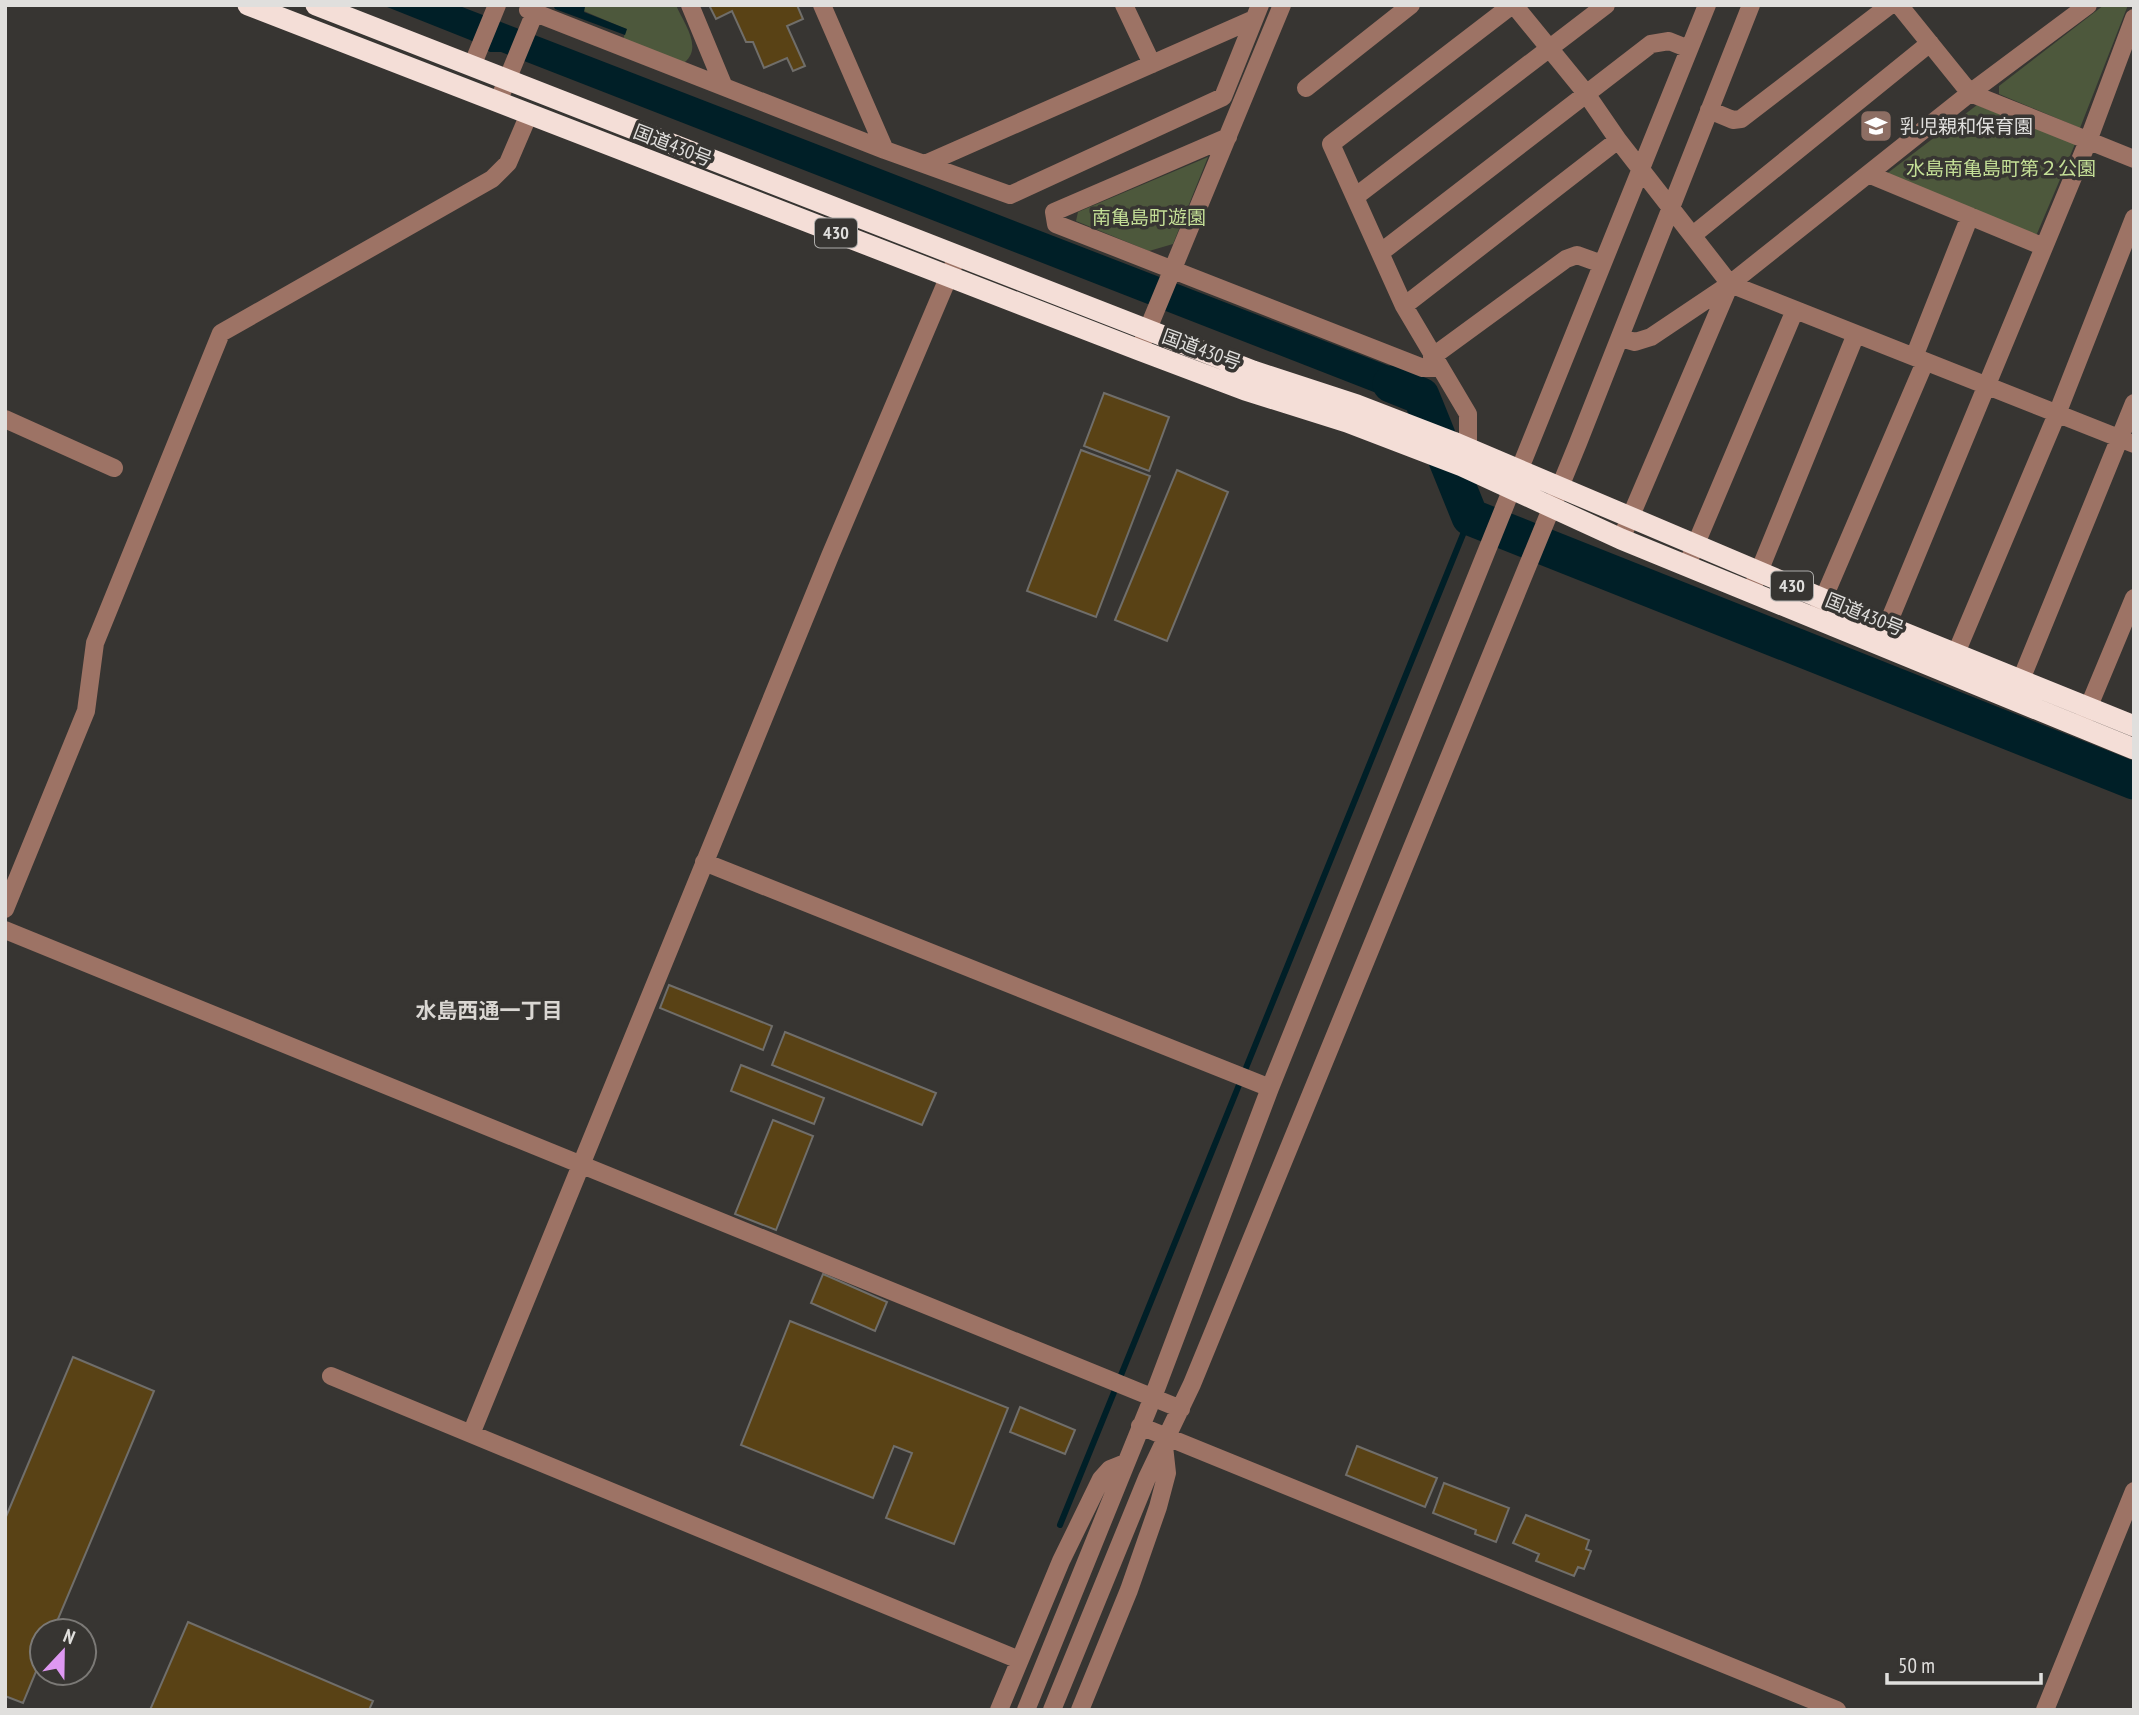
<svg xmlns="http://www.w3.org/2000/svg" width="2139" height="1715" font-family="'PT Sans Narrow','Noto Sans JP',sans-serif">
  <rect width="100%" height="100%" fill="#373532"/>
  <path fill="#4d583c" d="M 580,5 L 676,5 C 683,22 703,47 685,62 L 678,62 L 623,40 L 626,29 L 584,11 Z
    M 2104,5 L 2128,5 L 2080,128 L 1999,94 L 1999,86 Z
    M 1977,105 L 2075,144 L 2036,236 L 1885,175 Z
    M 1208,157 L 1173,244 L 1149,251 L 1076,221 L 1078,212 Z"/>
  <path fill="#001f27" d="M 382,5 L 457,5 L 1423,379 L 1433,389 L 1443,419 L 501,52 L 490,52 L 470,40 Z
    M 553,5 L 585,7 L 584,12 L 627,29 L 625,35 L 555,9 Z
    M 1447,499 L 1477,513 L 1468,535 L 1458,531 L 1460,526 Z"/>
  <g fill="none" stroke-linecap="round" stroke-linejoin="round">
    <path stroke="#001f27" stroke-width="6" d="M 1467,524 L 1466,527 L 1557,565 L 2134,794
      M 1060,1525 L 1466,527"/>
    <path stroke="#001f27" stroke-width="37" d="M 1391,384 L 1421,396 L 1470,517 L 2134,781"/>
  </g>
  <path fill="#594215" stroke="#706e6a" stroke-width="2" d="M 709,5 L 797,5 L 803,19 L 787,26 L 805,66 L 793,71 L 787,58 L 764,68 L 753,42 L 746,42 L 732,11 L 716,19 Z
    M 1104,393 L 1169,417 L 1149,471 L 1084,446 Z
    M 1081,450 L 1150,476 L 1096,617 L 1027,591 Z
    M 1177,470 L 1228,492 L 1167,641 L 1115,620 Z
    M 669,985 L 772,1026 L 763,1050 L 660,1008 Z
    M 785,1032 L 936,1093 L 922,1125 L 772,1065 Z
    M 741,1065 L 824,1098 L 814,1124 L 731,1091 Z
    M 773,1120 L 813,1136 L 776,1230 L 735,1214 Z
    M 823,1274 L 887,1302 L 875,1331 L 811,1303 Z
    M 790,1321 L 1008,1408 L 954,1544 L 886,1518 L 912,1453 L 894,1446 L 873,1498 L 741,1445 Z
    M 73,1357 L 154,1391 L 53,1631 L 42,1631 L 42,1657 L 23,1703 L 5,1696 L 5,1519 Z
    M 1020,1407 L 1075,1430 L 1065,1454 L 1010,1432 Z
    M 1357,1446 L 1437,1478 L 1425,1507 L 1346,1475 Z
    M 1444,1483 L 1509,1508 L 1496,1542 L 1475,1534 L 1476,1530 L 1433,1513 Z
    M 1526,1515 L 1589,1540 L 1586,1549 L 1591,1551 L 1584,1569 L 1578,1567 L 1574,1576 L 1536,1561 L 1539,1554 L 1513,1543 Z
    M 188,1622 L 373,1701 L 369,1710 L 150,1710 Z"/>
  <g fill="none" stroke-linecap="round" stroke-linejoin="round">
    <path stroke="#9d7365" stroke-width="18" d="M 530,5 L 528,10 L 885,150 L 1010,195 L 1223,97 L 1260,5
      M 690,5 L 724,87
      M 822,5 L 885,150
      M 1124,5 L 1152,64
      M 1514,5 L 1585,92 L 1618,140 L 1730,284 L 2134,444
      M 1899,5 L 1970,93 L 2134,159
      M 472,66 L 497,5
      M 1306,88 L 1411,5
      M 498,102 L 535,12
      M 1709,110 L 1733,120 L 1741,119 L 1890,5
      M 1228,137 L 1054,212 L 1056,224 L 1423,368 L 1439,368
      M 925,164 L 1254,19
      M 1868,174 L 2044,247
      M 1355,197 L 1606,5
      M 1693,235 L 1930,43
      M 1380,253 L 1651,44 L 1669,41 L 1689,49
      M 1404,306 L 1618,140
      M 1621,338 L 1635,342 L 1651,337 L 1730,284 L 1970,93 L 2088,5
      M 1143,341 L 1282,5
      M 1432,357 L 1566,259 L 1577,255 L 1602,264
      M 1914,357 L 1970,216
      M 5,419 L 114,468
      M 1468,449 L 1468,414 L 1404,306 L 1331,144 L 1512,5
      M 1621,539 L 1730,284
      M 1687,565 L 1795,310
      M 1754,584 L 1856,334
      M 1819,609 L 1925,362
      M 1882,638 L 2088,141 L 2134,18
      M 1951,665 L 2057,414 L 2134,218
      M 2016,692 L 2134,403
      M 2084,718 L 2134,598
      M 704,862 L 1270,1088
      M 5,909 L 86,711 L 95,643 L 221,333 L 492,179 L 508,163 L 529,114
      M 5,930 L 1181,1409
      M 331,1376 L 1019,1660
      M 1140,1426 L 1837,1710
      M 471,1434 L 830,556 L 957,257
      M 999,1710 L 1061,1561 L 1101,1479 L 1110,1469 L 1125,1463
      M 1026,1710 L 1153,1397 L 1270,1088 L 1707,5
      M 1052,1710 L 1147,1478 L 1192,1384 L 1578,443 L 1751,5
      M 1080,1710 L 1129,1590 L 1158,1507 L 1167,1473 L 1164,1446
      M 2045,1710 L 2134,1491"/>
    <path stroke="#f4ded7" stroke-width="21" d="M 248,5 L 1139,350 L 1245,390 L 1347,422 L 1462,466 L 1621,539 L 2134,749
      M 316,5 L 1253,371 L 1357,405 L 1453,442 L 1887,626 L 2134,726"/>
  </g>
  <defs>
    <symbol id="school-square" viewBox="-11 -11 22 22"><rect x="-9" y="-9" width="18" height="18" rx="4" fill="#8d6e63" stroke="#373532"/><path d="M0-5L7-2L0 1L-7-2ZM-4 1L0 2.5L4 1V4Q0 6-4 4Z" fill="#fff"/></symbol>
  </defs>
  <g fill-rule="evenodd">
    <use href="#school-square" x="1857" y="107" width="38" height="38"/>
  </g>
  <g text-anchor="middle" stroke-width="7" stroke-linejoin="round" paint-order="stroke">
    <g fill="#373532" stroke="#adacaa" stroke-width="2">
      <rect x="815" y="218.5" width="42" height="29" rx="5"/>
      <rect x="1771" y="571.5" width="42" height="29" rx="5"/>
    </g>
    <g font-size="18" font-weight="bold" fill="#e0dfdd">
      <text x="836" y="239">430</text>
      <text x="1792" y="592">430</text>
    </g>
    <g font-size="19" fill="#e0dfdd" stroke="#373532" text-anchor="start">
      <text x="1900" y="133">乳児親和保育園</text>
    </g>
    <g font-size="19" fill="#e0dfdd" stroke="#373532">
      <text transform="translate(673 145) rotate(21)" y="7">国道430号</text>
      <text transform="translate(1202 349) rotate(20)" y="7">国道430号</text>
      <text transform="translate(1865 614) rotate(22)" y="7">国道430号</text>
    </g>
    <g font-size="19" fill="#c4df97" stroke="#373532">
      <text x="2001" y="175">水島南亀島町第２公園</text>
      <text x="1149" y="224">南亀島町遊園</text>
    </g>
    <g font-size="21" font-weight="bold" fill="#dad7d3" stroke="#373532">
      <text x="489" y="1018">水島西通一丁目</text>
    </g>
  </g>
  <rect width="2139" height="1715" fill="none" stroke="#e0dfdd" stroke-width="14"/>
  <g transform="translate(63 1652) rotate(22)"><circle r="33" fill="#373532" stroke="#7b7976" stroke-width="2"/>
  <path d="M0-5L12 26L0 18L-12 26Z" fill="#de98f2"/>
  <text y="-10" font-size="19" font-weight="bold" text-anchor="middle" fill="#e0dfdd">N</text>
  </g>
  <path d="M1887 1673v10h154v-10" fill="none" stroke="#e0dfdd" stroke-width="3.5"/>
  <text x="1898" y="1673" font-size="21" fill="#e0dfdd" stroke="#373532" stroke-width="5" paint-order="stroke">50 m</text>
</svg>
